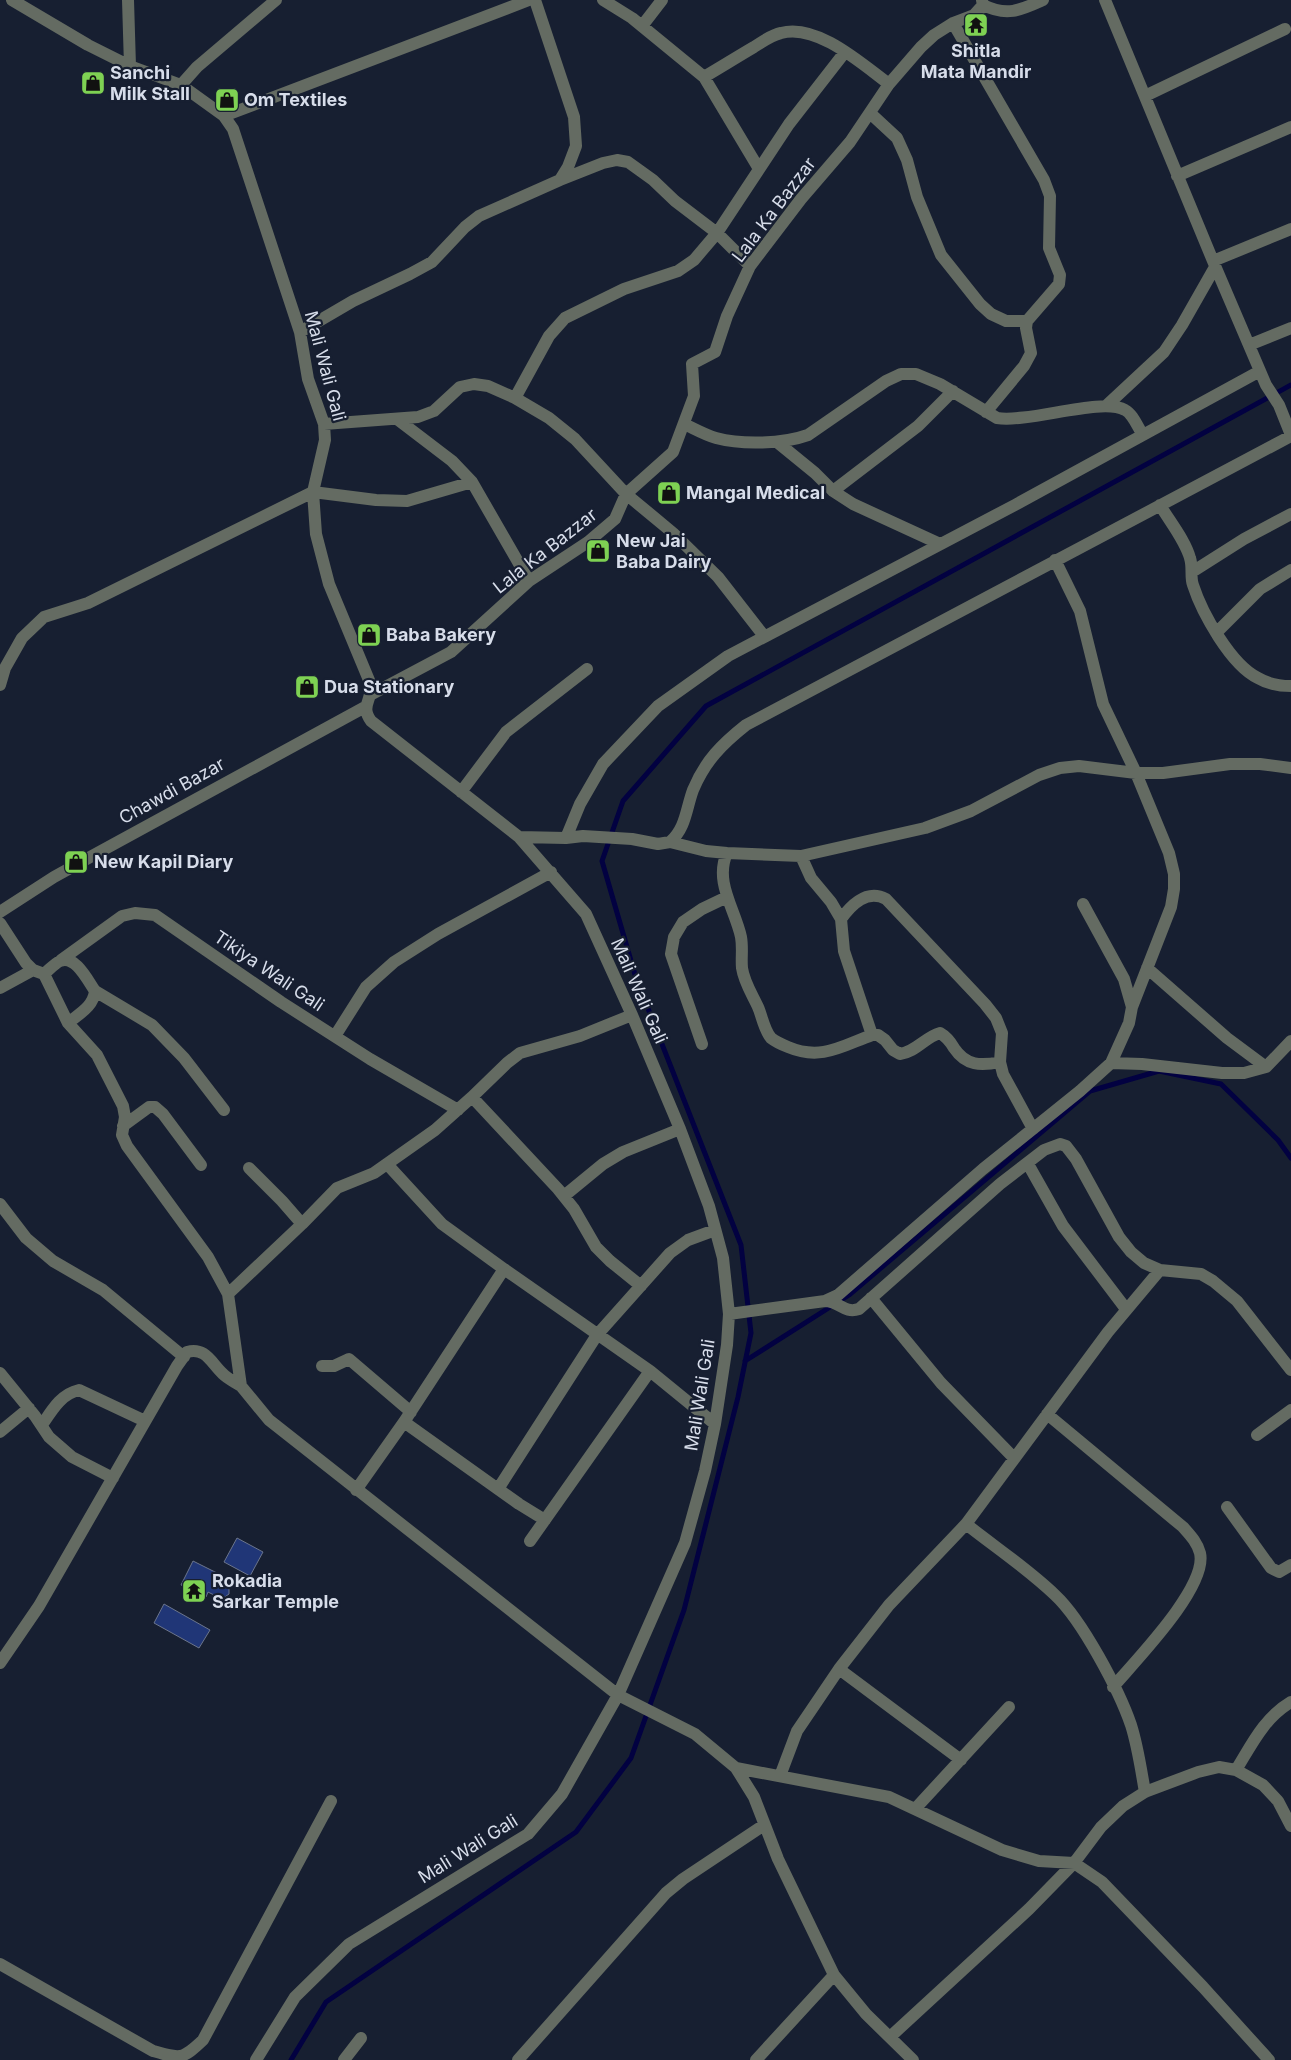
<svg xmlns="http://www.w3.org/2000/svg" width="1291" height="2060" font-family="Inter,sans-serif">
  <rect width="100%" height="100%" fill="#171f31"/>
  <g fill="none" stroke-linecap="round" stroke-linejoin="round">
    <path stroke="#020141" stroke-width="5" d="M 745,1361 L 849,1295 L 1090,1091 L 1159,1071 L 1221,1084 L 1278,1140 L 1291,1158
      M 291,2060 L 326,2002 L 576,1832 L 631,1758 L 684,1610 L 738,1397 L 751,1333 L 741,1245 L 636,978 L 602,861 L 623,801 L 706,706 L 1291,385"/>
  </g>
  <path fill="#203677" stroke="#6b758c" d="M 237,1538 L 263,1552 L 250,1576 L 224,1562 Z
    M 193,1561 L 217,1573 L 215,1578 L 229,1585 L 229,1594 L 222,1599 L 208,1592 L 206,1597 L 181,1585 Z
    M 164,1604 L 210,1630 L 199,1648 L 154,1623 Z"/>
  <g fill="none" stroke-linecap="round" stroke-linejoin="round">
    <path stroke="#646b62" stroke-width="12" d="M 12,0 L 88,45 L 130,66 L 181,85 L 224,116 L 233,129 L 300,332 L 308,379 L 324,424 L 325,440 L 313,492 L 316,534 L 329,584 L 371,685 C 372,701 360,706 371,721 L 519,837 L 586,914 L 632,1015 L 680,1129 L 709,1206 L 723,1258 L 729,1314 L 727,1345 L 715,1424 L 705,1471 L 685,1543 L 618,1695 L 562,1794 L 528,1834 L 349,1944 L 295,1997 L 256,2060
      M 128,0 L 130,66
      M 603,0 L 632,18 L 704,77 L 759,169
      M 1105,0 L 1213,261 L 1266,385 L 1279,405 L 1291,435
      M 983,5 C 1007,17 1021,10 1043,0
      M 953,23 L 1044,180 L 1050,196 L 1049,248 L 1060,275 L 1059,284 L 1027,321 L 1026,328 L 1031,353 L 1024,366 L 986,412
      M 642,26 L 662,0
      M 704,77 C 721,67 737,57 754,47 C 762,42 771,35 781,33 C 817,23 862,64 889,84
      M 181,85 L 197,67 L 276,0
      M 1145,96 L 1285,29
      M 870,113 L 897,138 L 907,160 L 917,197 L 941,255 L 980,304 L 991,314 L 1006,321 L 1027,321
      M 224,116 L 529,0
      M 1177,176 L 1291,127
      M 560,180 L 603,163 L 617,160 L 628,162 L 653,180 L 675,201 L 717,233 L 750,266
      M 1213,261 L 1291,229
      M 300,332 L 353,301 L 410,274 L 432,262 L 465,227 L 479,216 L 560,180 L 568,167 L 576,146 L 574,117 L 535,0
      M 1249,345 L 1291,328
      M 515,398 L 549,336 L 565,318 L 624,289 L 678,271 L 694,260 L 717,233 L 789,124 L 845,52
      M 1106,406 L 1164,352 L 1182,325 L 1215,267
      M 397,419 L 452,461 L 472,482 L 529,581
      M 324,424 L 418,417 L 434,411 L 460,387 L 474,384 L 488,386 L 515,398 L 549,418 L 575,439 L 626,494 L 673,533 L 718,577 L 764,636
      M 684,424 C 695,429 705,435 716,438 C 742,445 783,444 808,435 L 886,381 L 901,374 L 916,374 L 940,384 L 997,418 C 1029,423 1102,397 1125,410 C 1133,414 1138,428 1143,435
      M 777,442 L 815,473 L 833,491 L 853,504 L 940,544
      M 833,491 L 918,426 L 953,391
      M 1160,505 C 1170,522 1185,540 1190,558 C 1193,567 1190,577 1193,585 C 1202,613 1231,665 1258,678 C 1268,684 1280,686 1291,686
      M 1055,560 L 1080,611 L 1103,704 L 1136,773 L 1169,853 L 1174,874 L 1174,889 L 1171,907 L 1132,1007
      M 1192,572 L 1244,539 L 1291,514
      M 1216,633 L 1260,589 L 1291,570
      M 0,685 L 5,668 L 22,638 L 44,617 L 88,603 L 313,492 L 376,500 L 407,501 L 472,482
      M 372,694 L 451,652 L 529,581 L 588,542 L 615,519 L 626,494 L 673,452 L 694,396 L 692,364 L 715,352 L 727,316 L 750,266 L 801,199 L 850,142 L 889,84 L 921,47 L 934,35 L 953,23 L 974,15 L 983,5 L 982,0
      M 461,792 L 506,732 L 587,669
      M 519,837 L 566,838 L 583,836 L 632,839 L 658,844 L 670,842 C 686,828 686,809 693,790 C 705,761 722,744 746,725 L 1291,436
      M 566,838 L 580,804 L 603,764 L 658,706 L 728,656 L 1015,505 L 1260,371
      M 670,842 L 706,851 L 727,853 L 801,856 L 925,828 L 971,811 L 1039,775 L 1060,768 L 1079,766 L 1136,773 L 1163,773 L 1230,764 L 1260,764 L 1291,768
      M 727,853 C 714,882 735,909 741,937 C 743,948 741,958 742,968 C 744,982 752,994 758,1007 C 762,1016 764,1030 771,1038 C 776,1042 783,1045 788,1047 C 821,1061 842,1046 872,1035 L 878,1035 L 885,1040 L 893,1050 L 900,1054 C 916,1052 925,1037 940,1033 C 947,1037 950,1041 954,1048 C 966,1066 981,1066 1000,1062
      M 801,856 L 811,878 L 831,902 L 841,919 L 844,951 L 872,1035
      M 0,912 L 54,877 L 92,856 L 365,707
      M 841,919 C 852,904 867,889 886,899 L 985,1004 L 996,1018 L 1002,1033 L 1000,1062 L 1003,1074 L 1033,1129
      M 0,923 L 26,963 L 33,970 L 44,974 L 68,1023 L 97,1055 L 123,1106 L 125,1117 L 122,1135 L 127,1146 L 208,1257 L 228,1294 L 241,1386 L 269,1420 L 618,1695 L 695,1734 L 736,1768 L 754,1797 L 778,1859 L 834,1975 L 866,2014 L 913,2060
      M 61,960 L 122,916 L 135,913 L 155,915 L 281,1002 L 370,1059 L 458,1110
      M 1147,968 L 1227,1038 L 1266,1067
      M 44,974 C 49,970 54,964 60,961 C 75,954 88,981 95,991 C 93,1007 80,1013 68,1023
      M 0,988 L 33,970
      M 95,991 L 152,1025 L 184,1058 L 224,1110
      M 335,1036 L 366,987 L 394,962 L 438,934 L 551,872
      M 702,1044 L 671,954 L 674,937 L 683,922 L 702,909 L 727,897
      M 1111,1063 L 1142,1064 L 1222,1073 L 1244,1073 L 1266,1067 L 1291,1041
      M 472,1097 L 558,1189 L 574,1209 L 596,1247 L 610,1261 L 641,1286
      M 123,1126 L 149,1107 L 155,1107 L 163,1114 L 201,1165
      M 387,1164 L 442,1224 L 504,1269
      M 1028,1164 L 1063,1226 L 1126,1309
      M 249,1168 L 282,1201 L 302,1224
      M 564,1196 L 603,1164 L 623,1152 L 680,1129
      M 0,1204 L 26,1238 L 53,1261 L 103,1290 L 184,1357
      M 228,1294 L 302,1224 L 337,1188 L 374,1173 L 435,1130 L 472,1097 L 507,1063 L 520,1053 L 580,1036 L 632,1015
      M 871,1298 L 941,1383 L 1014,1458
      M 825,1301 L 838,1295 L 983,1169 L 1080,1091 L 1111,1063 L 1129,1023 L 1132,1007 L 1124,979 L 1083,904
      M 729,1314 L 825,1301 C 839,1301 844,1314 859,1309 L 1000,1184 L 1044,1150 L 1060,1144 L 1066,1146 L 1076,1159 L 1119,1237 L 1131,1252 L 1144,1263 L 1160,1270 L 1201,1274 L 1213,1281 L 1237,1301 L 1291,1370
      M 322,1366 L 334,1366 L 349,1359 L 411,1412
      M 0,1373 L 35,1416 L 49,1437 L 72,1457 L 113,1478
      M 1047,1414 L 1183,1527 C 1190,1535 1197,1542 1200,1553 C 1208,1587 1135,1661 1113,1687
      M 404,1422 L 519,1504 L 545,1520
      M 42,1425 C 52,1410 61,1394 79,1390 L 145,1421
      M 0,1432 L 29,1408
      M 1257,1435 L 1291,1410
      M 498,1489 L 597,1335 L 670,1253 L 688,1240 L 715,1230
      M 356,1490 L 404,1422 L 504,1269 L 650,1371 L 715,1424
      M 1227,1507 L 1271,1568 L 1279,1572 L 1291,1565
      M 966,1524 C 995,1547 1028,1569 1055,1595 C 1082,1620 1119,1690 1131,1725 C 1138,1747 1141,1770 1145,1792
      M 530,1541 L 650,1371
      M 0,1663 L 39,1606 L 177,1366 L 187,1352 C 206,1347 211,1363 223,1374 C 228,1379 235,1382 241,1386
      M 839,1669 L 961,1760
      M 736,1768 L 889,1797 L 1002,1850 L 1039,1861 L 1074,1863 L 1102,1882 L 1203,1987 L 1269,2060
      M 1236,1770 C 1252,1744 1264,1718 1291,1702
      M 780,1776 L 797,1731 L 839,1669 L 889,1605 L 966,1524 L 1108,1332 L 1160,1270
      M 915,1809 L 1009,1707
      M 0,1964 L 153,2051 C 180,2059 182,2060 203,2040 L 331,1801
      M 890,2037 L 1029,1909 L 1074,1863 L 1101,1827 L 1123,1806 L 1145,1792 L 1198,1772 L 1219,1767 L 1236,1770 L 1263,1785 L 1278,1801 L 1291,1826
      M 344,2060 L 361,2038
      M 518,2060 L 666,1893 L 683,1879 L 764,1825
      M 756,2060 L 834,1975"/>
  </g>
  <defs>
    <symbol id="temple-square" viewBox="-11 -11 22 22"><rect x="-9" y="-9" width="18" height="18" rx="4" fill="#7ed153" stroke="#171f31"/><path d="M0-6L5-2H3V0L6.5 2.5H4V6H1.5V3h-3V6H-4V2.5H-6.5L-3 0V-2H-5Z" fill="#111"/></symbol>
    <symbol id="shop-square" viewBox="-11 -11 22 22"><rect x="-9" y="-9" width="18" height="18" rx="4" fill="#7ed153" stroke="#171f31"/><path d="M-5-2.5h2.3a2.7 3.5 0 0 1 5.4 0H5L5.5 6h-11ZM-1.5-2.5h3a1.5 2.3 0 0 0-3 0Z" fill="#111"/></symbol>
  </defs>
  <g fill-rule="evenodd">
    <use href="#temple-square" x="962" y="11" width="28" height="28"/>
    <use href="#shop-square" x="79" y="69" width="28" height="28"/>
    <use href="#shop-square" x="213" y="86" width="28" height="28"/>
    <use href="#shop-square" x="655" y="479" width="28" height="28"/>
    <use href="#shop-square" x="584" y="537" width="28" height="28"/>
    <use href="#shop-square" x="355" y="621" width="28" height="28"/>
    <use href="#shop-square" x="293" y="673" width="28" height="28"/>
    <use href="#shop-square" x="62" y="848" width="28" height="28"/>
    <use href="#temple-square" x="180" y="1577" width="28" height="28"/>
  </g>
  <g text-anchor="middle" stroke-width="4.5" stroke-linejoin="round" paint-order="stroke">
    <g font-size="18" font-weight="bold" fill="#d7ddea" stroke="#171f31" text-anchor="start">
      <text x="976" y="57" text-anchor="middle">Shitla<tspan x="976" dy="21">Mata Mandir</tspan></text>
      <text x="110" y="79">Sanchi<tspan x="110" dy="21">Milk Stall</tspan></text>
      <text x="244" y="106">Om Textiles</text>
      <text x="686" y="499">Mangal Medical</text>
      <text x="616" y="547">New Jai<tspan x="616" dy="21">Baba Dairy</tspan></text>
      <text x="386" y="641">Baba Bakery</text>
      <text x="324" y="693">Dua Stationary</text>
      <text x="94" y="868">New Kapil Diary</text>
      <text x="212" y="1587">Rokadia<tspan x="212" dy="21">Sarkar Temple</tspan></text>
    </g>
    <g font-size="18" fill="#d7ddea" stroke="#171f31">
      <text transform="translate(774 210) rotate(-53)" y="6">Lala Ka Bazzar</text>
      <text transform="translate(325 366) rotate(75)" y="6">Mali Wali Gali</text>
      <text transform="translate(545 551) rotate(-38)" y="6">Lala Ka Bazzar</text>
      <text transform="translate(172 791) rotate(-29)" y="6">Chawdi Bazar</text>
      <text transform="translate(269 971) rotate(34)" y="6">Tikiya Wali Gali</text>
      <text transform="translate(639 991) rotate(66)" y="6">Mali Wali Gali</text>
      <text transform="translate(700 1395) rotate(-81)" y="6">Mali Wali Gali</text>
      <text transform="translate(468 1849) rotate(-32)" y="6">Mali Wali Gali</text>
    </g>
  </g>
</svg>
